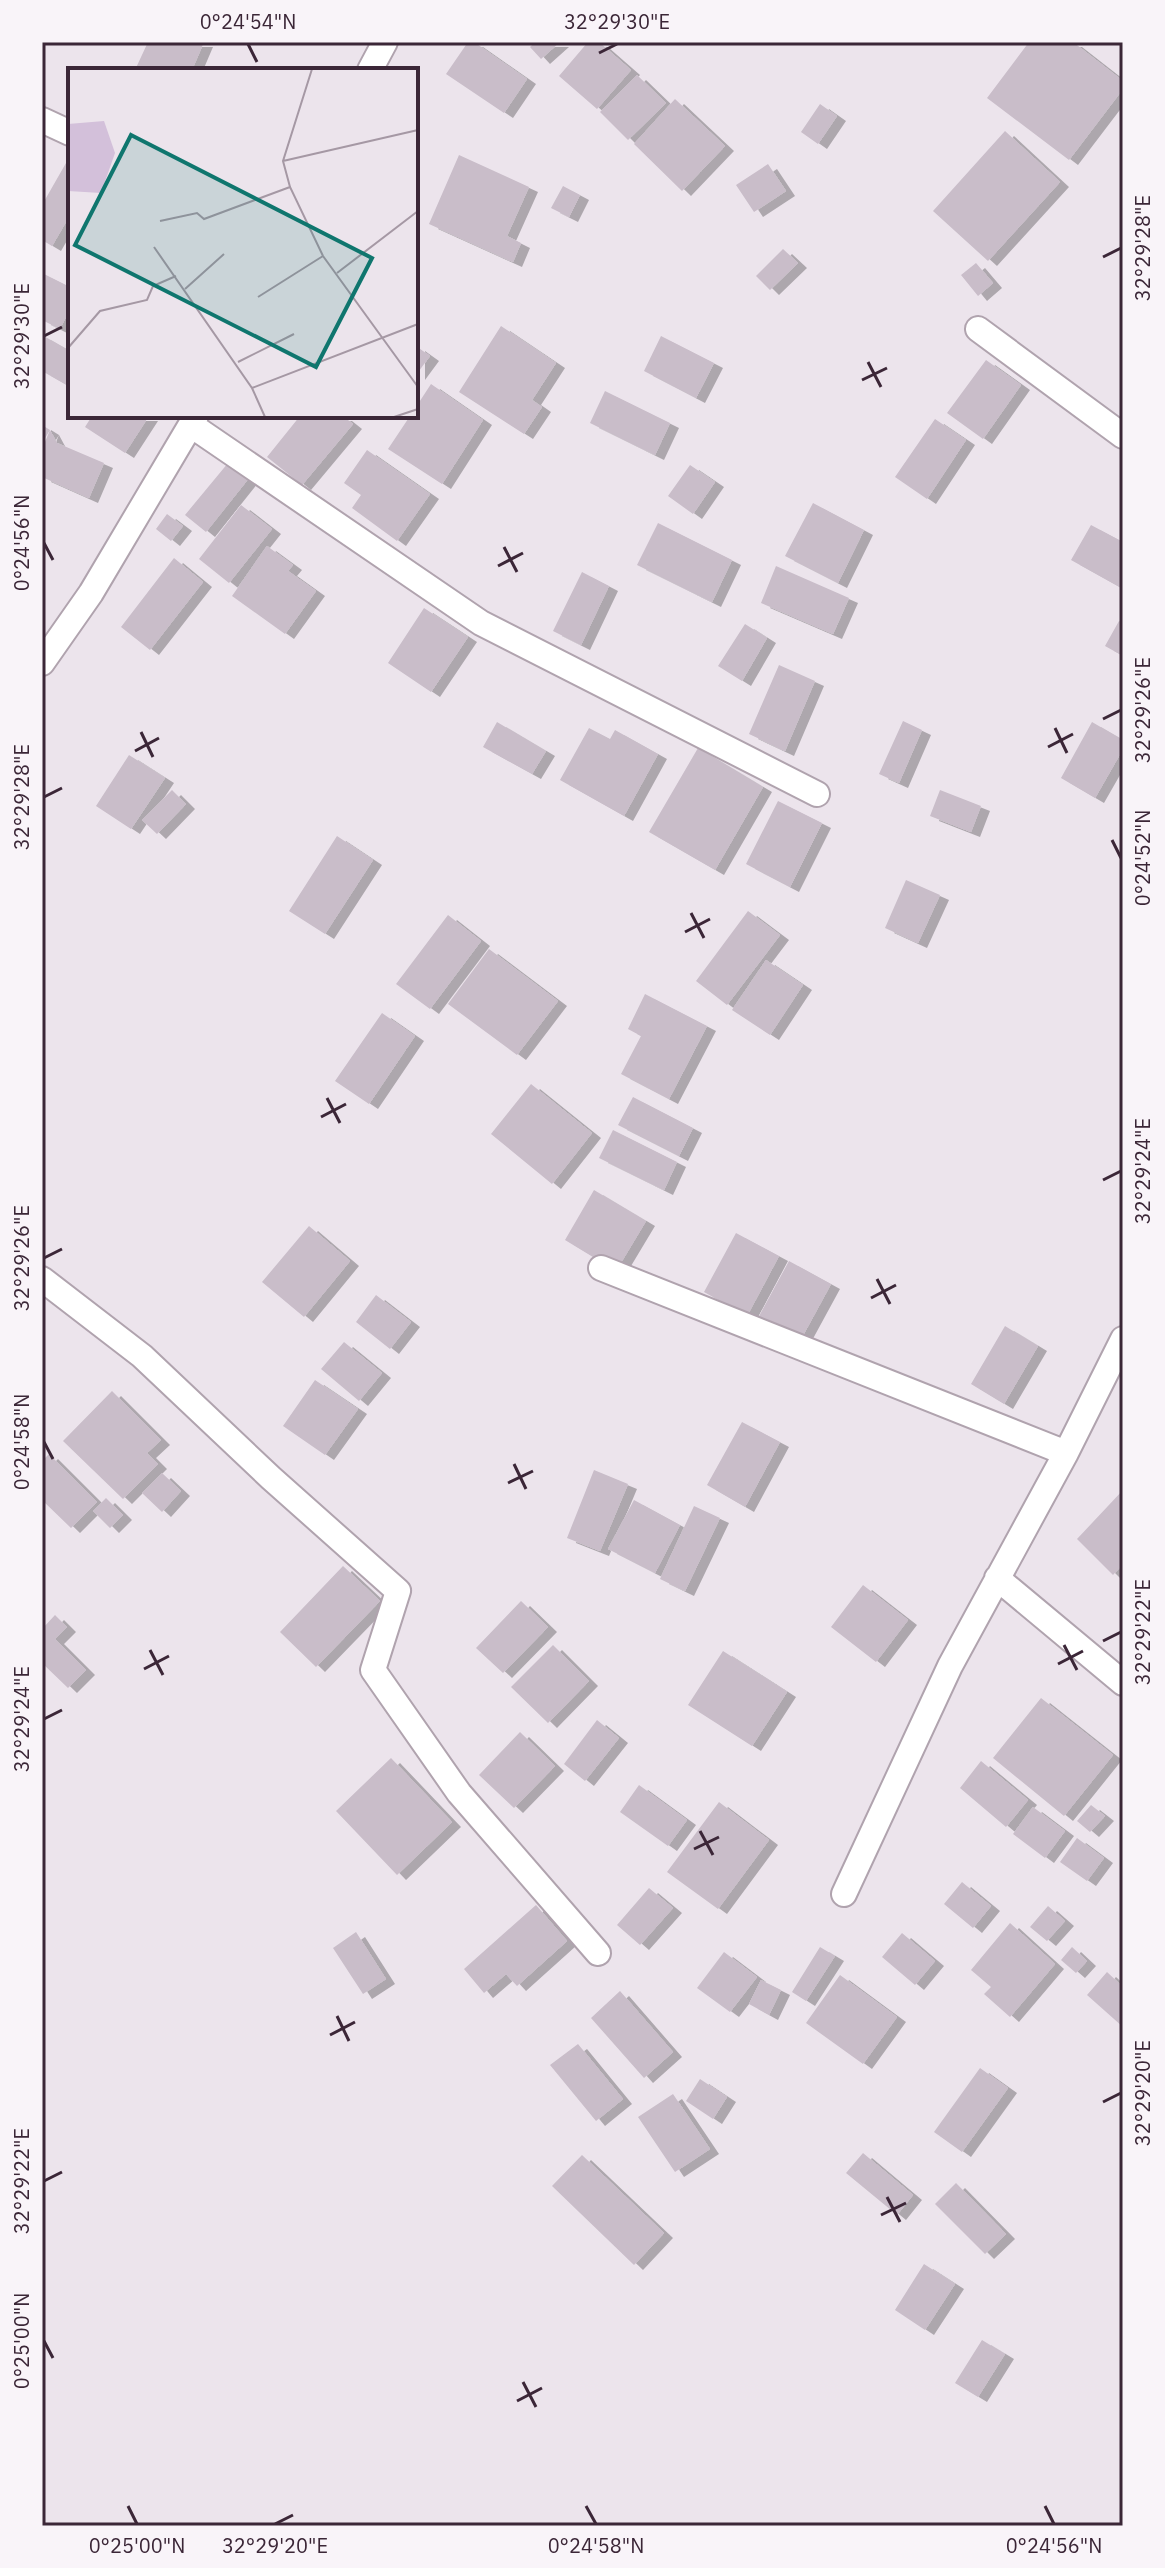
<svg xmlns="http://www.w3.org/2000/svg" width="1165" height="2568" font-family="'IBM Plex Sans',sans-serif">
  <defs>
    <filter id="shadow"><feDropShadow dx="9" dy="5" stdDeviation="0" flood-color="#0004"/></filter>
  </defs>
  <rect width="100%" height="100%" fill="#ece4ec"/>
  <path fill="#c9bdc9" filter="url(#shadow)" d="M 148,42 L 204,42 L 192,70 L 135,70 Z
    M 468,42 L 474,42 L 527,79 L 504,113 L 446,74 Z
    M 535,42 L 560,42 L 541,59 L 530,47 Z
    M 588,42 L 599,42 L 631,70 L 597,109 L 559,76 Z
    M 1029,42 L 1073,42 L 1123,81 L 1123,89 L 1069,160 L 987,98 Z
    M 637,75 L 666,103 L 628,140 L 600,112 Z
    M 675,99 L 725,146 L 682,191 L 634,144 Z
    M 820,104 L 837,116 L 818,144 L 801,132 Z
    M 1005,131 L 1060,182 L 988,261 L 933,211 Z
    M 459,155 L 529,187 L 507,236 L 521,243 L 513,262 L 429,224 Z
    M 70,156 L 70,215 L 52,246 L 42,240 L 42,205 Z
    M 768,164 L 786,191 L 754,212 L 736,185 Z
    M 563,186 L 580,195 L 569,217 L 551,208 Z
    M 783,249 L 798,263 L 770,290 L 756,276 Z
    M 976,263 L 993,283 L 978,296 L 961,275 Z
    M 42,273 L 70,287 L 70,309 L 60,329 L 42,320 Z
    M 501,326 L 556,363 L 532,400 L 542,407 L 524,434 L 459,392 Z
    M 42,335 L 70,351 L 70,387 L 42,371 Z
    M 661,336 L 714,363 L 696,398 L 644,371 Z
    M 416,346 L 430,356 L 416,375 Z
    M 986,360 L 1021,385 L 983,439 L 947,413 Z
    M 431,384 L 483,420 L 442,484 L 388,449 L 410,416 L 416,416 L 416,407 Z
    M 605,391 L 670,423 L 655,455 L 590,423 Z
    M 92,416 L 149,416 L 125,453 L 85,427 Z
    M 300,416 L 343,416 L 353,424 L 302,485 L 267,457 Z
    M 935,419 L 966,440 L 927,499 L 895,477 Z
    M 42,425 L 50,430 L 57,443 L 104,463 L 89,498 L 42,477 L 42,449 L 50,430 L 42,443 Z
    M 367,450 L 430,494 L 397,541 L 352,508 L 361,495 L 344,483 Z
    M 233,457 L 253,473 L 206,532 L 185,515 Z
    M 690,465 L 715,482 L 693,514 L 668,496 Z
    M 813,503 L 864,530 L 838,583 L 785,556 Z
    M 241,505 L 272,529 L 229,583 L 199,559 Z
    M 167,514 L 183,526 L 171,541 L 156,529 Z
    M 658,523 L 732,560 L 712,602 L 637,565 Z
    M 1091,525 L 1123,542 L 1123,589 L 1071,560 Z
    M 267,546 L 293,565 L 288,571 L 316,591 L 285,634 L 232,596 Z
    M 174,558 L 203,582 L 150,650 L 121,627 Z
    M 776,566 L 849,598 L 833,634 L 761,603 Z
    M 582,572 L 609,586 L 581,645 L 553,631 Z
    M 424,608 L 468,637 L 431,692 L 388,663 Z
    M 1119,621 L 1123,623 L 1123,656 L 1105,646 Z
    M 745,624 L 767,638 L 742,681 L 718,666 Z
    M 779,665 L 815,681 L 785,751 L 749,734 Z
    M 903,721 L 922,730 L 899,783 L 879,774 Z
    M 497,722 L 546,751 L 532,774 L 483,747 Z
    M 1092,722 L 1123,740 L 1123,749 L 1095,798 L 1061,778 Z
    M 589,728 L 610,739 L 615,730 L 658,754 L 624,816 L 560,780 Z
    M 698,748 L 763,787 L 715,870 L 649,832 Z
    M 129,755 L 165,778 L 131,829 L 96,806 Z
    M 172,790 L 186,804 L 157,834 L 142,820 Z
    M 940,790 L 981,806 L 971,832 L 930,816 Z
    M 778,801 L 822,823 L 790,887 L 746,864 Z
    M 337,836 L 373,860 L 325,934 L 289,911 Z
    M 906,880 L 940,895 L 918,943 L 885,928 Z
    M 748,911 L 780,935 L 727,1005 L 696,981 Z
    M 448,915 L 481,941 L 430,1009 L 396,984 Z
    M 489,949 L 558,1001 L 517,1055 L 448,1004 Z
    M 766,960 L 803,985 L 770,1035 L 732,1010 Z
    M 645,994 L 707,1026 L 669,1099 L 621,1074 L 641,1036 L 628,1029 Z
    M 382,1013 L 415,1036 L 369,1104 L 335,1081 Z
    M 531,1084 L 592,1133 L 552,1184 L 491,1134 Z
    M 633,1097 L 693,1128 L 679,1156 L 618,1125 Z
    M 613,1130 L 677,1162 L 664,1190 L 599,1158 Z
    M 594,1190 L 646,1221 L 616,1271 L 565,1240 Z
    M 309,1226 L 350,1261 L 304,1317 L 262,1282 Z
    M 736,1233 L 779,1256 L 747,1316 L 704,1292 Z
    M 789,1261 L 831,1284 L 800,1341 L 758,1318 Z
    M 376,1295 L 411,1322 L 390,1349 L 356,1322 Z
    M 1005,1326 L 1038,1346 L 1004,1404 L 971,1384 Z
    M 344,1342 L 382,1373 L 359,1401 L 321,1369 Z
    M 315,1380 L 358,1409 L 325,1455 L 283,1426 Z
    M 112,1391 L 161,1440 L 147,1453 L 158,1464 L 123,1499 L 63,1441 Z
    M 742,1422 L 780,1442 L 745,1507 L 707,1485 Z
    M 49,1454 L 97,1502 L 71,1528 L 42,1500 L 42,1461 Z
    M 594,1470 L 628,1484 L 600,1551 L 567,1538 Z
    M 162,1473 L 181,1491 L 162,1512 L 142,1493 Z
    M 1123,1490 L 1123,1564 L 1113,1575 L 1077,1539 Z
    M 106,1498 L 123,1515 L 110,1528 L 93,1511 Z
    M 634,1500 L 680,1525 L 655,1573 L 608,1549 Z
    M 694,1506 L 720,1518 L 685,1591 L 660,1579 Z
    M 343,1566 L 380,1601 L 316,1667 L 280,1632 Z
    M 863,1585 L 908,1620 L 876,1662 L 831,1627 Z
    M 521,1601 L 548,1627 L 503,1673 L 476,1648 Z
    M 55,1615 L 67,1627 L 55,1639 L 86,1670 L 68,1688 L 42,1663 L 42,1629 Z
    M 553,1645 L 589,1681 L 548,1723 L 511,1687 Z
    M 723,1651 L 787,1692 L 752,1746 L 688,1705 Z
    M 1041,1698 L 1113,1755 L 1064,1816 L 993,1758 Z
    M 597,1720 L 619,1738 L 585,1781 L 564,1764 Z
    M 520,1732 L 555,1766 L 514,1808 L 479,1775 Z
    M 391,1758 L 452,1822 L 397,1875 L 336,1811 Z
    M 981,1761 L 1028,1800 L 1006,1827 L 960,1788 Z
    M 639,1785 L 687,1820 L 668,1846 L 620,1812 Z
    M 719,1802 L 769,1840 L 718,1909 L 667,1872 Z
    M 1091,1805 L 1105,1816 L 1090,1832 L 1077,1821 Z
    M 1033,1807 L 1065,1831 L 1045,1858 L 1013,1834 Z
    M 1077,1838 L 1104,1858 L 1087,1881 L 1060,1862 Z
    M 962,1882 L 991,1906 L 973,1928 L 944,1904 Z
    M 649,1888 L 673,1908 L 640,1945 L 617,1925 Z
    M 536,1905 L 567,1941 L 517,1986 L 506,1974 L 484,1993 L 464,1969 Z
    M 1048,1906 L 1065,1921 L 1047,1941 L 1030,1927 Z
    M 1010,1923 L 1055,1964 L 1010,2017 L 984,1994 L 991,1987 L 971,1970 Z
    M 356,1932 L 386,1979 L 363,1994 L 333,1948 Z
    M 902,1933 L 935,1961 L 915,1985 L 882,1957 Z
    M 820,1947 L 835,1956 L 806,2001 L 792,1992 Z
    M 1072,1947 L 1087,1961 L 1076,1973 L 1061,1960 Z
    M 724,1952 L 757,1977 L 730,2012 L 697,1988 Z
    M 1107,1972 L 1123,1987 L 1123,2027 L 1087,1995 Z
    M 840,1975 L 897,2017 L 863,2064 L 806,2023 Z
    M 761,1980 L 781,1990 L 769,2015 L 749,2004 Z
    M 620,1991 L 673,2052 L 644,2078 L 591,2018 Z
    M 578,2044 L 623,2099 L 596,2121 L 550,2065 Z
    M 980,2068 L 1008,2088 L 962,2152 L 934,2132 Z
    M 700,2079 L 727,2097 L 713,2119 L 686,2101 Z
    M 673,2094 L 710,2149 L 675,2172 L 638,2117 Z
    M 863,2153 L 913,2195 L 897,2215 L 846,2173 Z
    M 582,2155 L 664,2233 L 634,2265 L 552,2186 Z
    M 956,2183 L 1006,2234 L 985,2254 L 935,2204 Z
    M 924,2264 L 955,2284 L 925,2330 L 895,2310 Z
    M 982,2340 L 1005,2354 L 978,2397 L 955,2383 Z"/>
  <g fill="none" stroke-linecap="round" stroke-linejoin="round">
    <defs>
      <path id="street" d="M 370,70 L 385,42
        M 42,120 L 70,133
        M 978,329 L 1123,436
        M 191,425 L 481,623 L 817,794
        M 42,663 L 91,593 L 196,416
        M 601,1268 L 1066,1453
        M 42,1279 L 142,1356 L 271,1478 L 398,1591 L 373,1670 L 459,1793 L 598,1953
        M 997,1578 L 1123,1683
        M 844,1894 L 950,1666 L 1066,1453 L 1123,1339"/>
    </defs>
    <use href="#street" stroke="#b0a3ae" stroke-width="28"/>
    <use href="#street" stroke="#fff" stroke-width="24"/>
  </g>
  <path fill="none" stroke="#3b2637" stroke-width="3" d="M 248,44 L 257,62M 599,53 L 617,44M 1103,257 L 1121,248M 44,336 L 62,327M 868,362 L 881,387M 862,380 L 887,368M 44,543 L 53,560M 504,547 L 517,572M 498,566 L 523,553M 1103,719 L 1121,710M 1055,728 L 1067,753M 141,732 L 153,757M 1048,747 L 1073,734M 135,751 L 159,738M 44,797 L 62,788M 1112,840 L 1121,858M 691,913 L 704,938M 685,932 L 710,919M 327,1098 L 340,1123M 321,1117 L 346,1104M 1103,1180 L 1121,1171M 44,1258 L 62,1249M 877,1279 L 890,1304M 871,1298 L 896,1285M 44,1442 L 53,1459M 514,1464 L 526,1489M 508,1483 L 533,1471M 1103,1641 L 1121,1632M 1064,1645 L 1077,1670M 150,1650 L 163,1675M 1058,1664 L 1083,1651M 144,1669 L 169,1656M 44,1719 L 62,1710M 700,1831 L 713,1855M 694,1849 L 719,1837M 337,2016 L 349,2041M 330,2035 L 355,2022M 1103,2102 L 1121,2093M 44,2181 L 62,2172M 887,2197 L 900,2222M 881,2215 L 906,2203M 44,2341 L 53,2358M 523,2382 L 536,2407M 517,2401 L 542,2388M 128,2506 L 137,2524M 586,2506 L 596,2524M 1045,2506 L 1054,2524M 275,2524 L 293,2515"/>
  <g transform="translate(68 68)">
    <rect width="350" height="350" fill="#ece4ec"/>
    <path d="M 36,53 L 47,85 L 33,125 L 0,123 L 0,56 Z" fill="#d3c0da"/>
    <path fill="none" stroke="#a598a4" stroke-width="2" d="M 244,1 L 215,93 L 222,119 L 255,188 L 350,319M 215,93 L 350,62M 92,153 L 129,145 L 136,151 L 222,119M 86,179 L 184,320 L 350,256M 269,205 L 350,143M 117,221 L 156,186M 190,229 L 255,188M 0,280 L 32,243 L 79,232 L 85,218 L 108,208M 170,294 L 226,266M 184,320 L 197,349M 326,349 L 350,341"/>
    <path fill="#0f766e" fill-opacity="0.15" stroke="#0f766e" stroke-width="4" d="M 63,67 L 304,190 L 248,299 L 7,177 Z"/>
    <rect width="350" height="350" fill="none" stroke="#3b2637" stroke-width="4"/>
  </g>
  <rect width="1165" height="2568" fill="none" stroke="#f9f4f9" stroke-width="88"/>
  <rect x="44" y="44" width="1077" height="2480" fill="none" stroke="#3b2637" stroke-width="3"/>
  <g font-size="20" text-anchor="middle" fill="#3b2637">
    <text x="248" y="29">0°24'54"N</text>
    <text x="617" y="29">32°29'30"E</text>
    <text transform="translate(1143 248) rotate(-90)" y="7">32°29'28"E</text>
    <text transform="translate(22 336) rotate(-90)" y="7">32°29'30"E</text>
    <text transform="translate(22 543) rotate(-90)" y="7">0°24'56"N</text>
    <text transform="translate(1143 710) rotate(-90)" y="7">32°29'26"E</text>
    <text transform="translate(22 797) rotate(-90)" y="7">32°29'28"E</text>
    <text transform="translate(1143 858) rotate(-90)" y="7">0°24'52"N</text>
    <text transform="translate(1143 1171) rotate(-90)" y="7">32°29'24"E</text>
    <text transform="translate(22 1258) rotate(-90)" y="7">32°29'26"E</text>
    <text transform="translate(22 1442) rotate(-90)" y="7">0°24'58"N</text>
    <text transform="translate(1143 1632) rotate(-90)" y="7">32°29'22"E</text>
    <text transform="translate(22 1719) rotate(-90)" y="7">32°29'24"E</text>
    <text transform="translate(1143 2093) rotate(-90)" y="7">32°29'20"E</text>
    <text transform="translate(22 2181) rotate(-90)" y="7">32°29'22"E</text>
    <text transform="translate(22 2341) rotate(-90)" y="7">0°25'00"N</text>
    <text x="137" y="2553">0°25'00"N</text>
    <text x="275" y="2553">32°29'20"E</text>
    <text x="596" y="2553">0°24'58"N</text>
    <text x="1054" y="2553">0°24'56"N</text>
  </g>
</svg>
